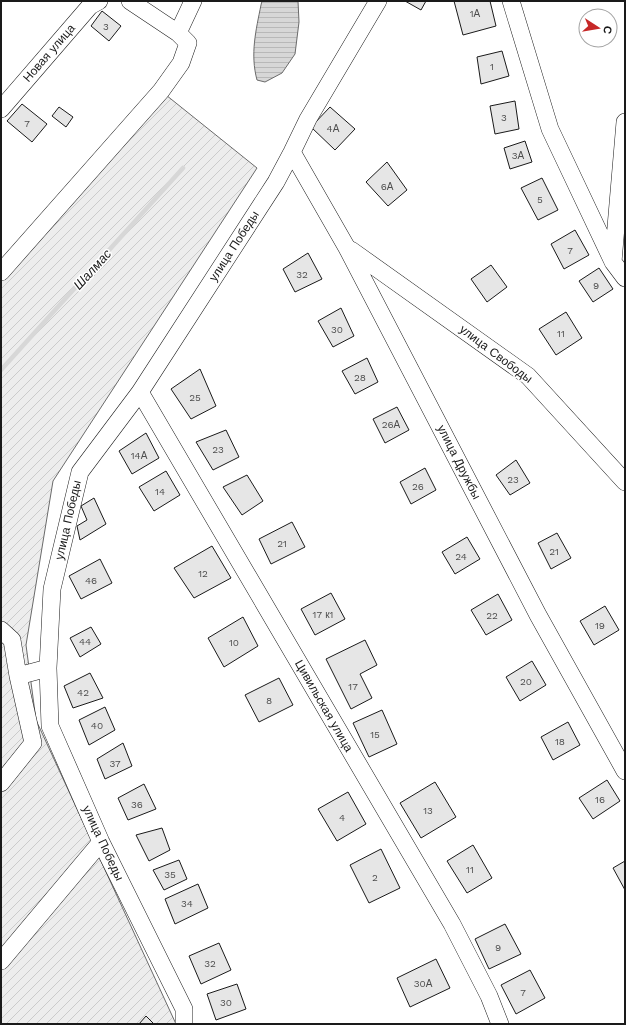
<svg xmlns="http://www.w3.org/2000/svg" width="626" height="1025" font-family="'Work Sans',sans-serif">
  <defs>
    <pattern id="garden-furrows" width="10" height="10" patternUnits="userSpaceOnUse"><rect width="10" height="10" fill="#ededed"/><path d="M-1 1l2-2M0 10L10 0M9 11l2-2" fill="none" stroke="#cbcbcb"/></pattern>
    <pattern id="water-rules" width="6" height="5" patternUnits="userSpaceOnUse"><rect width="6" height="5" fill="#d7d7d7"/><path d="M0 2.5h6" fill="none" stroke="#b8b8b8"/></pattern>
  </defs>
  <rect width="100%" height="100%" fill="#fff"/>
  <path fill="url(#garden-furrows)" stroke="#6a6a6a" d="M 161,91 L 257,168 L 53,481 L 26,645 L 36,720 L 176,1024 L 1,1024 L 1,272 Z"/>
  <path fill="url(#water-rules)" stroke="#6a6a6a" d="M 262,1 L 298,1 L 299,22 L 295,54 L 282,73 L 265,82 L 257,80 C 250,54 256,30 261,5 Z"/>
  <g fill="none" stroke-linecap="round" stroke-linejoin="round">
    <path stroke="#d7d7d7" stroke-width="4.5" d="M 1,370 L 183,168"/>
  </g>
  <path fill="#e6e6e6" stroke="#1a1a1a" d="M 405,1 L 426,1 L 421,10 Z
    M 454,1 L 490,1 L 496,26 L 463,35 Z
    M 102,11 L 121,26 L 109,41 L 91,26 Z
    M 502,51 L 509,76 L 481,84 L 477,57 Z
    M 515,101 L 519,129 L 495,134 L 490,106 Z
    M 22,104 L 47,124 L 32,142 L 7,121 Z
    M 59,107 L 73,117 L 66,127 L 52,116 Z
    M 330,107 L 355,129 L 335,150 L 311,127 Z
    M 525,141 L 532,162 L 510,169 L 504,148 Z
    M 387,162 L 407,190 L 388,206 L 366,182 Z
    M 542,178 L 558,210 L 538,220 L 521,188 Z
    M 575,230 L 589,255 L 564,269 L 551,244 Z
    M 308,253 L 322,279 L 295,292 L 283,269 Z
    M 491,265 L 507,287 L 487,302 L 471,279 Z
    M 599,268 L 613,289 L 593,302 L 579,281 Z
    M 341,308 L 354,336 L 333,347 L 318,321 Z
    M 566,312 L 582,338 L 556,355 L 539,329 Z
    M 367,358 L 378,382 L 355,394 L 342,371 Z
    M 200,369 L 216,406 L 191,419 L 171,389 Z
    M 397,407 L 409,430 L 385,443 L 373,419 Z
    M 226,430 L 239,457 L 213,470 L 196,442 Z
    M 146,433 L 159,458 L 132,474 L 119,451 Z
    M 516,460 L 530,483 L 510,495 L 496,475 Z
    M 425,468 L 436,490 L 411,504 L 400,482 Z
    M 166,471 L 180,495 L 154,511 L 139,487 Z
    M 247,475 L 263,501 L 242,515 L 223,487 Z
    M 94,498 L 106,524 L 80,540 L 77,526 L 87,520 L 81,506 Z
    M 292,522 L 305,547 L 271,564 L 259,539 Z
    M 557,533 L 571,558 L 551,569 L 538,543 Z
    M 467,537 L 480,559 L 455,574 L 442,552 Z
    M 212,546 L 231,578 L 194,598 L 174,568 Z
    M 100,559 L 112,583 L 81,599 L 69,576 Z
    M 331,593 L 345,619 L 315,635 L 301,609 Z
    M 498,594 L 512,620 L 486,635 L 471,610 Z
    M 605,606 L 619,630 L 594,645 L 580,621 Z
    M 243,617 L 258,646 L 224,667 L 208,638 Z
    M 91,627 L 101,644 L 80,657 L 70,638 Z
    M 365,640 L 377,665 L 360,674 L 372,698 L 351,709 L 326,659 Z
    M 532,661 L 546,685 L 520,701 L 506,677 Z
    M 90,673 L 103,698 L 73,708 L 64,686 Z
    M 279,678 L 293,705 L 259,722 L 245,695 Z
    M 105,707 L 115,730 L 89,745 L 79,720 Z
    M 382,710 L 397,744 L 369,757 L 353,723 Z
    M 568,722 L 580,745 L 553,760 L 541,737 Z
    M 123,743 L 132,766 L 105,779 L 97,759 Z
    M 607,780 L 620,801 L 593,819 L 579,798 Z
    M 435,782 L 456,817 L 421,838 L 400,803 Z
    M 144,784 L 156,809 L 128,820 L 118,798 Z
    M 348,792 L 366,824 L 337,841 L 318,809 Z
    M 162,828 L 170,850 L 149,861 L 136,835 Z
    M 473,845 L 492,878 L 467,893 L 447,861 Z
    M 381,849 L 400,888 L 369,903 L 350,865 Z
    M 179,860 L 187,879 L 164,890 L 153,870 Z
    M 625,861 L 625,890 L 613,868 Z
    M 198,884 L 208,908 L 175,924 L 165,899 Z
    M 505,924 L 521,954 L 489,969 L 475,939 Z
    M 219,943 L 231,970 L 201,984 L 189,956 Z
    M 436,959 L 450,988 L 410,1007 L 397,978 Z
    M 530,970 L 545,998 L 516,1014 L 501,985 Z
    M 237,984 L 246,1009 L 216,1020 L 207,994 Z
    M 146,1016 L 154,1024 L 139,1024 Z"/>
  <g fill="none" stroke-linecap="round" stroke-linejoin="round">
    <defs>
      <path id="minor" d="M 511,1 L 550,129 L 613,262 L 625,278
        M 178,33 L 193,1
        M 1,109 L 90,6 L 99,1
        M 292,152 L 347,248 L 538,615 L 625,771
        M 351,250 L 528,376 L 625,482
        M 613,262 L 625,122
        M 1,272 L 161,91 L 181,63 L 188,43 L 178,33 L 130,1
        M 140,392 L 452,924 L 489,996 L 500,1024
        M 1,630 L 12,640 L 18,676 L 48,668
        M 1,783 L 33,743 L 18,676
        M 1,961 L 101,842
        M 184,1024 L 184,1009 L 101,842 L 50,726 L 48,668 L 52,589 L 80,472 L 140,392 L 276,182 L 292,152 L 308,119 L 378,1"/>
    </defs>
    <use href="#minor" stroke="#1a1a1a" stroke-width="18"/>
    <use href="#minor" stroke="#fff" stroke-width="17"/>
  </g>
  <g text-anchor="middle" stroke-width="3" stroke-linejoin="round" paint-order="stroke">
    <g font-size="10" fill="#4d4d4d">
      <text x="475" y="17">1А</text>
      <text x="106" y="30">3</text>
      <text x="492" y="70">1</text>
      <text x="504" y="121">3</text>
      <text x="27" y="127">7</text>
      <text x="333" y="132">4А</text>
      <text x="518" y="159">3А</text>
      <text x="387" y="190">6А</text>
      <text x="540" y="203">5</text>
      <text x="570" y="254">7</text>
      <text x="302" y="278">32</text>
      <text x="596" y="289">9</text>
      <text x="337" y="333">30</text>
      <text x="561" y="337">11</text>
      <text x="360" y="381">28</text>
      <text x="195" y="401">25</text>
      <text x="391" y="428">26А</text>
      <text x="218" y="453">23</text>
      <text x="139" y="459">14А</text>
      <text x="513" y="483">23</text>
      <text x="418" y="490">26</text>
      <text x="160" y="495">14</text>
      <text x="282" y="547">21</text>
      <text x="554" y="555">21</text>
      <text x="461" y="560">24</text>
      <text x="203" y="577">12</text>
      <text x="91" y="584">46</text>
      <text x="323" y="618">17 к1</text>
      <text x="492" y="619">22</text>
      <text x="600" y="629">19</text>
      <text x="85" y="645">44</text>
      <text x="234" y="646">10</text>
      <text x="526" y="685">20</text>
      <text x="353" y="690">17</text>
      <text x="83" y="696">42</text>
      <text x="269" y="704">8</text>
      <text x="97" y="729">40</text>
      <text x="375" y="738">15</text>
      <text x="560" y="745">18</text>
      <text x="115" y="767">37</text>
      <text x="600" y="803">16</text>
      <text x="137" y="808">36</text>
      <text x="428" y="814">13</text>
      <text x="342" y="821">4</text>
      <text x="470" y="873">11</text>
      <text x="170" y="878">35</text>
      <text x="375" y="881">2</text>
      <text x="187" y="907">34</text>
      <text x="498" y="951">9</text>
      <text x="210" y="967">32</text>
      <text x="423" y="987">30А</text>
      <text x="523" y="996">7</text>
      <text x="226" y="1006">30</text>
    </g>
    <g font-size="12" fill="#1a1a1a" stroke="#fff">
      <text transform="translate(49 53) rotate(-49)" y="4">Новая улица</text>
      <text transform="translate(234 246) rotate(-57)" y="4">улица Победы</text>
      <text transform="translate(496 354) rotate(37)" y="4">улица Свободы</text>
      <text transform="translate(459 462) rotate(63)" y="4">улица Дружбы</text>
      <text transform="translate(68 520) rotate(-77)" y="4">улица Победы</text>
      <text transform="translate(324 706) rotate(60)" y="4">Цивильская улица</text>
      <text transform="translate(103 843) rotate(65)" y="4">улица Победы</text>
    </g>
    <g font-size="13" font-style="italic" fill="#1a1a1a" stroke="#fff">
      <text transform="translate(92 269) rotate(-48)" y="5">Шалмас</text>
    </g>
  </g>
  <rect width="626" height="1025" fill="none" stroke="#1a1a1a" stroke-width="4"/>
  <g transform="translate(598 28) rotate(102)"><circle r="19" fill="#ffffff" stroke="#a3a3a3"/>
  <path d="M0-3L7 15L0 10L-7 15Z" fill="#c62828"/>
  <text y="-6" font-size="11" font-weight="bold" text-anchor="middle" fill="#1a1a1a">С</text>
  </g>
</svg>
